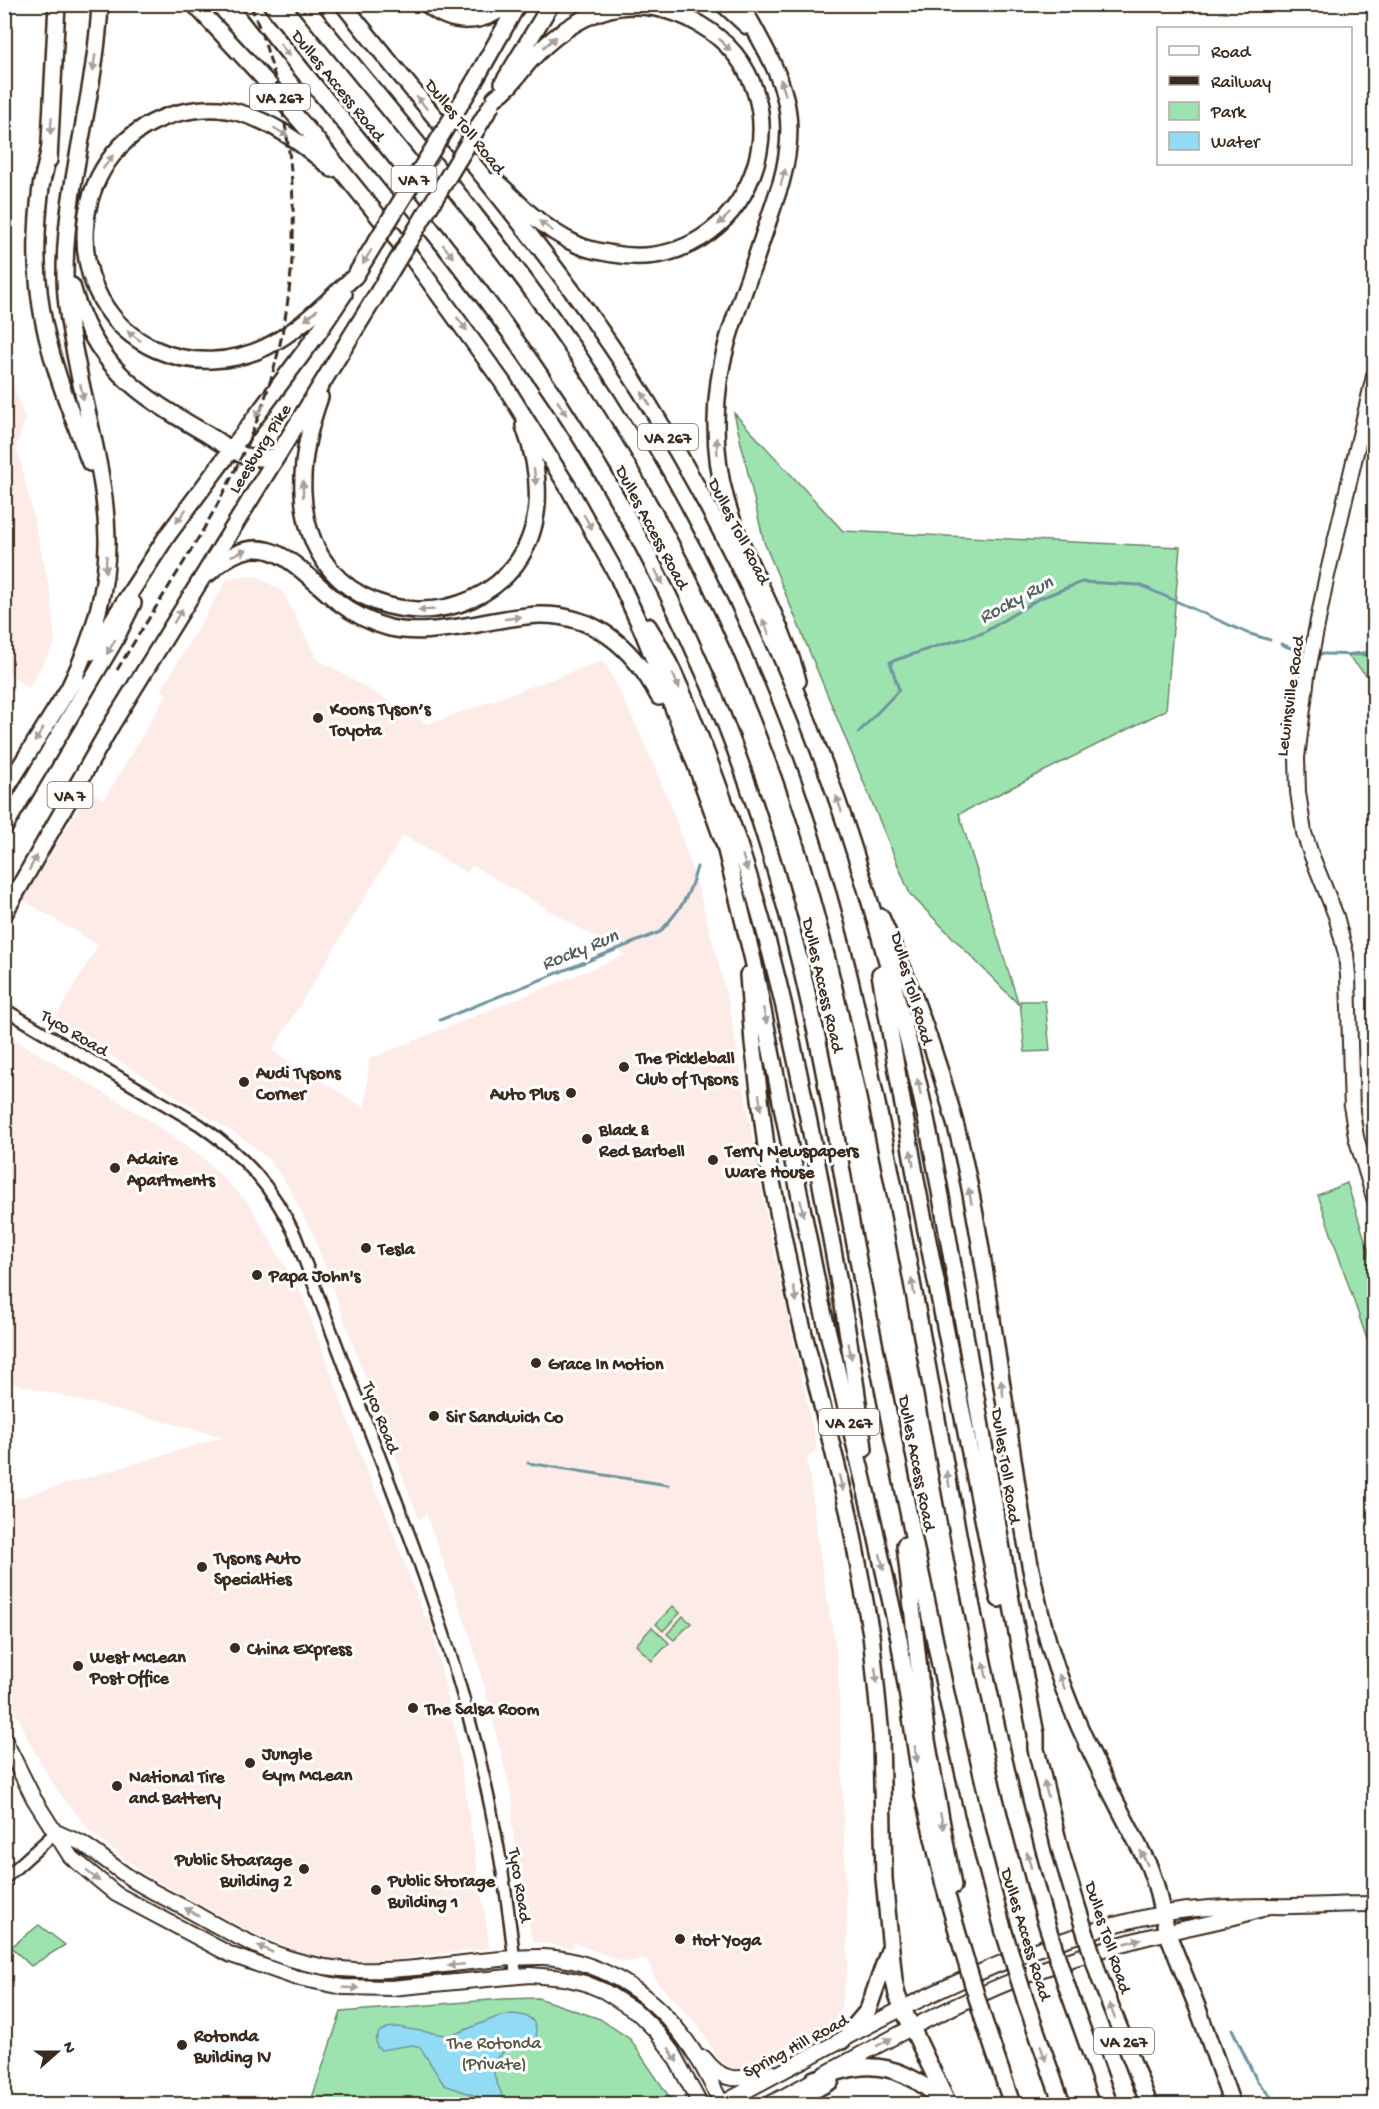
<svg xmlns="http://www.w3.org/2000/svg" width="1379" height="2109" font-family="'Gochi Hand',sans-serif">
  <rect width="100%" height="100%" fill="#fff"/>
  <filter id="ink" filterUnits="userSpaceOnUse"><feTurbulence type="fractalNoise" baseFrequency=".0167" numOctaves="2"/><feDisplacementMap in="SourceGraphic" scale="12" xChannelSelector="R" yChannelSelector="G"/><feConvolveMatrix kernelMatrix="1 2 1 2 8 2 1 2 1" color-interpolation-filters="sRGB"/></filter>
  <g filter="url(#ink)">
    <path fill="#fdebe8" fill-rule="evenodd" d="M 4,356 L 25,419 L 16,447 L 22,467 L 51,595 L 55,643 L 29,688 L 5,671 Z
      M 257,576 L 282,591 L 317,659 L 428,724 L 604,660 L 640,733 L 672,808 L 699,890 L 729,1004 L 767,1220 L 817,1448 L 807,1458 L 822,1569 L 837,1655 L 842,1760 L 848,1966 L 839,2018 L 751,2067 L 734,2069 L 719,2060 L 697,2024 L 658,1984 L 647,1960 L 624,1962 L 574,1943 L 572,1949 L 534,1941 L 530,1933 L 512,1826 L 513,1801 L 480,1670 L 469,1633 L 426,1514 L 419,1520 L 393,1450 L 391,1449 L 314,1237 L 287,1184 L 268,1159 L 247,1141 L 54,1020 L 98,945 L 23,900 L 89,791 L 104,800 L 167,694 L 161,690 L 228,578 ZM 403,835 L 467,873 L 472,865 L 626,955 L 369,1059 L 365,1108 L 272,1051 Z
      M 4,1033 L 146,1118 L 201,1156 L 248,1202 L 304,1299 L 367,1472 L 385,1511 L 425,1618 L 429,1617 L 455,1729 L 490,1948 L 379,1961 L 335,1959 L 304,1953 L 253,1933 L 144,1874 L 91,1832 L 57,1790 L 29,1742 L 5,1687 L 5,1502 L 224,1437 L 5,1381 Z"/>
    <path fill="#9de3b0" stroke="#6c8667" stroke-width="1.5" d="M 734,413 L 843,531 L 1180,547 L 1166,710 L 959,814 L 1019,1005 L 910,894 L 764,542 Z
      M 1374,651 L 1374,683 L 1346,654 Z
      M 1020,1001 L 1045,1001 L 1050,1051 L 1025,1052 Z
      M 1347,1183 L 1374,1268 L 1374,1360 L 1318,1195 Z
      M 673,1606 L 680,1613 L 663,1631 L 656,1624 Z
      M 683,1616 L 691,1623 L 674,1640 L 667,1634 Z
      M 652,1627 L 669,1643 L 652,1661 L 636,1645 Z
      M 39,1925 L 65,1945 L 31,1966 L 11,1947 Z
      M 538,1998 L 600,2019 L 630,2039 L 670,2098 L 670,2104 L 310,2104 L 341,2012 L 503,1999 Z"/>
    <path fill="#92dbf4" stroke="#6f949e" stroke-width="1.5" d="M 513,2014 C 533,2015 538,2022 536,2042 C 528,2046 520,2045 512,2047 C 503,2049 493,2062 494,2072 C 494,2080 500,2088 502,2095 L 500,2099 L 483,2102 L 479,2097 L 444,2085 L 420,2047 L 412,2045 L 381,2050 L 377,2047 L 376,2040 L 379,2032 L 387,2028 L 397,2027 L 450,2036 L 497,2017 Z"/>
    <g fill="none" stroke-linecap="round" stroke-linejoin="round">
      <path stroke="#6f949e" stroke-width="3" d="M 1281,644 L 1300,652
        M 1320,654 L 1374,655
        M 858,733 L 899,690 L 890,662 L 934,647 L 983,633 L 1038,599 L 1082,582 L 1140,585 L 1247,633 L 1270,640
        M 440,1020 L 660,932 C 682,907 688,899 697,867
        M 528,1463 L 668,1485
        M 1232,2029 L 1257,2081 L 1277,2104"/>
      <defs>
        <path id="minor" d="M 4,1009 L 200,1125 C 244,1156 272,1186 295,1235 C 316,1290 337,1345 358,1401 C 396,1499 435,1598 464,1700 C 490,1790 507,1883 516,1977
          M 4,1879 L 56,1832"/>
        <path id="major" d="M 1374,376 L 1326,580 L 1307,676 L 1297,758 L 1298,792 L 1304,833 L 1311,854 L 1336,916 L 1346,954 L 1348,976 L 1352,1111 L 1356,1137 L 1374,1198
          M 4,1739 L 34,1799 L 70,1856 L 116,1894 L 231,1955 L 294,1977 L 343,1987 L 391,1988 L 530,1975 L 564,1978 L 585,1983 L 604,1991 L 637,2012 L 656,2031 L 672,2052 L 700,2104
          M 56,1832 C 64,1836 73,1839 81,1843 C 99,1854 115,1868 133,1880 C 149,1890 167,1899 185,1908 C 218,1926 254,1948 291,1959 C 336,1973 379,1972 425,1967 C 463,1964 505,1956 543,1957 C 598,1959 648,1991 681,2034 C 698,2055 710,2081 722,2104
          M 704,2058 C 725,2086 740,2079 771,2072
          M 721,2104 C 862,2030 1002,1945 1161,1914 C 1198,1907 1233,1906 1270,1906 C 1305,1907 1340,1904 1374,1904
          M 770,2104 C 859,2056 947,2004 1043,1969 C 1083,1955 1124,1942 1165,1933 C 1198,1925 1230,1920 1262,1909"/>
        <path id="highway" d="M 194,4 L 263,78 L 315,138 L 413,259 L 503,383 L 568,487 L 617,575 L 643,632 L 697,768 L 725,846 L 753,960 L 821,1303 L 873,1521 L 899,1639 L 923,1795 L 944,1885 L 962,1948
          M 249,4 C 343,124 444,237 531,362 C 602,463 661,572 710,686 C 756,794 788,905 813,1019 C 829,1088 839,1158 852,1228 C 876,1356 902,1484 929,1612 C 951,1719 974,1826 1004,1932
          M 303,4 C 398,121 497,235 581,360 C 661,478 727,607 778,741 C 836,891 867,1051 898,1208 C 934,1393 963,1580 1005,1764 C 1016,1815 1030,1866 1044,1916
          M 343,4 C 446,134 558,258 645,398 C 725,527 792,668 841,811 C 867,886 888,963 908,1040 C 931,1129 945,1221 961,1311 C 986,1452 1008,1594 1036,1734 L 1036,1749 L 1060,1849 L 1077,1906
          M 427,4 C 452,26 483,25 507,4
          M 723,4 L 747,26
          M 741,4 C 777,71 803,105 781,183 C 771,212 762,241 752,269 C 743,294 734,318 727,343 C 713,393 712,450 726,500 C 744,563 782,618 798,681
          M 474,82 L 518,4
          M 503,83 L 551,4
          M 495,98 C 511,87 517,76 529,62 C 549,40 574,20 603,11 C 634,1 671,7 699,24 C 820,95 749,278 613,254 C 601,252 588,250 578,245 C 560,237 543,225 528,212 C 517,202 507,190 495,181
          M 49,151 C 47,163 43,175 41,187 C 36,225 35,267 41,306 C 49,360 71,412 90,463
          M 49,160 L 57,4
          M 332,169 C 302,143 267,117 227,110 C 207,107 187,110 168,116 C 64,152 55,305 157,350 C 191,365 233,363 266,347 C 300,330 327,301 355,276
          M 72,286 C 94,366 137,394 205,433 C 230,448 245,464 276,456
          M 320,397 C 217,683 614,669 524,426
          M 208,574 C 264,519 294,566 338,602 C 354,614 370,623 390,628 C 417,634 445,629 472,625 C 494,621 516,616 539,615 C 597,614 634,649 659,697
          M 648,626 C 678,673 696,727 716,779 C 766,912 796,1050 822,1190 C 838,1276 854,1362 864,1449
          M 92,652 L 167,536 L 318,333 L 344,294
          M 70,686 C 93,639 108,590 107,538 C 106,479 88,421 77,364 C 71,334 65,304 65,274 C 65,183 96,95 100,4
          M 4,792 L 76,677
          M 4,828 L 114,642 L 133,603
          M 4,914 L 112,724 L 374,299
          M 881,917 C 913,989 940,1063 959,1138 C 981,1230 992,1325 1007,1418 C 1020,1502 1029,1587 1056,1667 C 1079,1736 1116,1801 1149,1866 L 1156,1886 L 1167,1932 L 1198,2009 L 1232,2104
          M 880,974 L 917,1185 L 999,1599
          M 748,975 L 753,1043 L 768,1162 L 798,1310 L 849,1514 L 871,1634 L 881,1736 L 884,1879 L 894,1980 L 897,1995 L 903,2009 L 948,2104
          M 905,1545 L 927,1740 L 953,1886
          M 1099,1976 L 1149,2104
          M 1067,1987 L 1109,2104
          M 1026,2002 L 1062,2104
          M 983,2018 L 1012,2104
          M 842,2041 L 868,2010 L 889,1950
          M 814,2079 C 827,2076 841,2070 855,2068 C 888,2062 923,2079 943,2104
          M 789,2104 L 831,2081"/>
      </defs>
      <use href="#minor" stroke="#3b2a1e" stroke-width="15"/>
      <use href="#major" stroke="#3b2a1e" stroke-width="18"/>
      <use href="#highway" stroke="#3b2a1e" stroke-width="20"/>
      <use href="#minor" stroke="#fff" stroke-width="10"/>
      <use href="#major" stroke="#fff" stroke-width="14"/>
      <use href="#highway" stroke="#fff" stroke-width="15"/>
      <path stroke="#3b2a1e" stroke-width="3" stroke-dasharray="9 4.5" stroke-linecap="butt" d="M 117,670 C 161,597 214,521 248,442 C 308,306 308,141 250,4"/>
      <defs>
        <path id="highway-bridge" d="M 355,276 L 474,82
          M 374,299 L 492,104
          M 1077,1906 L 1099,1976
          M 1044,1916 L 1067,1987
          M 1004,1932 L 1026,2002
          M 962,1948 L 983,2018"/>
      </defs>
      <use href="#highway-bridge" stroke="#3b2a1e" stroke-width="20" stroke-linecap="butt"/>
      <use href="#highway-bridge" stroke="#fff" stroke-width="15"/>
    </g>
    <defs><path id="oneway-solid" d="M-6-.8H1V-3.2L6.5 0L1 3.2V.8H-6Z" transform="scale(1.5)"/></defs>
    <g fill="#a79f9a">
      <use href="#oneway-solid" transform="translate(550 42) rotate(-41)"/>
      <use href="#oneway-solid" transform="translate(725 45) rotate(46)"/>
      <use href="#oneway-solid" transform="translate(285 50) rotate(51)"/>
      <use href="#oneway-solid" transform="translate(94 63) rotate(99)"/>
      <use href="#oneway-solid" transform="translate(783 87) rotate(-108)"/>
      <use href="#oneway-solid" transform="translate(422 103) rotate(-129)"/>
      <use href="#oneway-solid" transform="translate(51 126) rotate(94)"/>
      <use href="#oneway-solid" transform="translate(281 132) rotate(30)"/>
      <use href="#oneway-solid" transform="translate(108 162) rotate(-54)"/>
      <use href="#oneway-solid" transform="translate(783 177) rotate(-74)"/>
      <use href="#oneway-solid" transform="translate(724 219) rotate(136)"/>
      <use href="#oneway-solid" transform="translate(546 226) rotate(-144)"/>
      <use href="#oneway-solid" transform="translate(448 251) rotate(52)"/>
      <use href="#oneway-solid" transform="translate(367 257) rotate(121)"/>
      <use href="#oneway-solid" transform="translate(311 315) rotate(139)"/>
      <use href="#oneway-solid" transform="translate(462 324) rotate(53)"/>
      <use href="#oneway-solid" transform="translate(134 336) rotate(-143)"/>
      <use href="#oneway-solid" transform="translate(82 392) rotate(78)"/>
      <use href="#oneway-solid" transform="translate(646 399) rotate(-122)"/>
      <use href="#oneway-solid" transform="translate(562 408) rotate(57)"/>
      <use href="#oneway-solid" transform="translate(260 410) rotate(127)"/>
      <use href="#oneway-solid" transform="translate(717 446) rotate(-93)"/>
      <use href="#oneway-solid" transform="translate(535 477) rotate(83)"/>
      <use href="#oneway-solid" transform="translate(303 489) rotate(-91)"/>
      <use href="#oneway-solid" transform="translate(181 516) rotate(126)"/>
      <use href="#oneway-solid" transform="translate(588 522) rotate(60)"/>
      <use href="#oneway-solid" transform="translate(239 553) rotate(-20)"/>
      <use href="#oneway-solid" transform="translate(106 564) rotate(94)"/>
      <use href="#oneway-solid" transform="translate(659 577) rotate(63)"/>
      <use href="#oneway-solid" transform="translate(426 610) rotate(177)"/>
      <use href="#oneway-solid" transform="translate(178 616) rotate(-59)"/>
      <use href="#oneway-solid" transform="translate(513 618) rotate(-8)"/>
      <use href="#oneway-solid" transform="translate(766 627) rotate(-114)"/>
      <use href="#oneway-solid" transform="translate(111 647) rotate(120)"/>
      <use href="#oneway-solid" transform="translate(676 681) rotate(66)"/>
      <use href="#oneway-solid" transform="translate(39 735) rotate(122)"/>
      <use href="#oneway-solid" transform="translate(839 804) rotate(-109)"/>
      <use href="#oneway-solid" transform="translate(33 863) rotate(-61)"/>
      <use href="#oneway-solid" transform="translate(745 863) rotate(73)"/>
      <use href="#oneway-solid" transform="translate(765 1016) rotate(78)"/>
      <use href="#oneway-solid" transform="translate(919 1087) rotate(-103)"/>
      <use href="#oneway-solid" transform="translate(760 1102) rotate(83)"/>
      <use href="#oneway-solid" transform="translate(912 1158) rotate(-100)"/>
      <use href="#oneway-solid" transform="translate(970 1196) rotate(-101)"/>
      <use href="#oneway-solid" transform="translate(802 1208) rotate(79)"/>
      <use href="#oneway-solid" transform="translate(913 1287) rotate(-101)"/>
      <use href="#oneway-solid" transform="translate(795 1294) rotate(78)"/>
      <use href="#oneway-solid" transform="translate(850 1351) rotate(80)"/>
      <use href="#oneway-solid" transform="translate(1002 1388) rotate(-100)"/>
      <use href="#oneway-solid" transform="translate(948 1479) rotate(-101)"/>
      <use href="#oneway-solid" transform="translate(841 1483) rotate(76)"/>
      <use href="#oneway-solid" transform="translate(882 1562) rotate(77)"/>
      <use href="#oneway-solid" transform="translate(985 1670) rotate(-101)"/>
      <use href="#oneway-solid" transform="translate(876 1675) rotate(83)"/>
      <use href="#oneway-solid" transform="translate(1062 1682) rotate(-112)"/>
      <use href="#oneway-solid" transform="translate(916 1754) rotate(81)"/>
      <use href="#oneway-solid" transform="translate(1046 1789) rotate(-104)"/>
      <use href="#oneway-solid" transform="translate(942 1821) rotate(78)"/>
      <use href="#oneway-solid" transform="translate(1144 1858) rotate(-116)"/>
      <use href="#oneway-solid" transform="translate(1029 1860) rotate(-105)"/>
      <use href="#oneway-solid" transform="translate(93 1876) rotate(39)"/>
      <use href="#oneway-solid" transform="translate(192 1912) rotate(-151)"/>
      <use href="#oneway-solid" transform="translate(1133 1941) rotate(-16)"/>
      <use href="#oneway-solid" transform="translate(265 1949) rotate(-156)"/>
      <use href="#oneway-solid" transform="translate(456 1965) rotate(175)"/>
      <use href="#oneway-solid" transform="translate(351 1988) rotate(3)"/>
      <use href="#oneway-solid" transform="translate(1112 2011) rotate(-111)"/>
      <use href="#oneway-solid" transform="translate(884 2042) rotate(-29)"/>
      <use href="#oneway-solid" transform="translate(1043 2053) rotate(71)"/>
      <use href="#oneway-solid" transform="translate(673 2055) rotate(58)"/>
    </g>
  </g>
  <g fill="#3b2a1e" stroke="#fff" stroke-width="2">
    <circle cx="318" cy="718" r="6"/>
    <circle cx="624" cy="1067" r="6"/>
    <circle cx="244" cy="1082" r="6"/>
    <circle cx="571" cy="1093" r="6"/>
    <circle cx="587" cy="1139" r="6"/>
    <circle cx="713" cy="1160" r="6"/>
    <circle cx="115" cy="1168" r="6"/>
    <circle cx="366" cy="1248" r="6"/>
    <circle cx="257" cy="1275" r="6"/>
    <circle cx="536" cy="1363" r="6"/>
    <circle cx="434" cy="1416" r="6"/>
    <circle cx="202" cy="1567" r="6"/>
    <circle cx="235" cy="1648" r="6"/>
    <circle cx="78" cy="1666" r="6"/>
    <circle cx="413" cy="1708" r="6"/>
    <circle cx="250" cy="1763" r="6"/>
    <circle cx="117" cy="1786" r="6"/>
    <circle cx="304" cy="1869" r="6"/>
    <circle cx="376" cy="1890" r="6"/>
    <circle cx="680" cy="1939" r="6"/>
    <circle cx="182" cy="2045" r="6"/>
  </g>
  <g text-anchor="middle" stroke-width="6" stroke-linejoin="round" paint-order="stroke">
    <g fill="#fff" stroke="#766a62" stroke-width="1.5">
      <rect x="250" y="84" width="60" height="26" rx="4.5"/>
      <rect x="391.5" y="166" width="45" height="26" rx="4.5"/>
      <rect x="638" y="424" width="60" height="26" rx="4.5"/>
      <rect x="47.5" y="782" width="45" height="26" rx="4.5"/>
      <rect x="819" y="1409" width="60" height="26" rx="4.5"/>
      <rect x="1094" y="2028" width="60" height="26" rx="4.5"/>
    </g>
    <g font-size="16" font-weight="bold" fill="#3b2a1e">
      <text x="280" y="103">VA 267</text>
      <text x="414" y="185">VA 7</text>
      <text x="668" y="443">VA 267</text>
      <text x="70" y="801">VA 7</text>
      <text x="849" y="1428">VA 267</text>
      <text x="1124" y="2047">VA 267</text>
    </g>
    <g font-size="18" fill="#3b2a1e" stroke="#fff">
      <text transform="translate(339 85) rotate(51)" y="6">Dulles Access Road</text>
      <text transform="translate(466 126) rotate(51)" y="6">Dulles Toll Road</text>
      <text transform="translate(259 448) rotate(-58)" y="6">Leesburg Pike</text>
      <text transform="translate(653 527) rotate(62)" y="6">Dulles Access Road</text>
      <text transform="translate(740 531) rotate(63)" y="6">Dulles Toll Road</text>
      <text transform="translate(1289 696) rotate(-82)" y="6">Lewinsville Road</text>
      <text transform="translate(824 985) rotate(77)" y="6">Dulles Access Road</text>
      <text transform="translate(913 988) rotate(74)" y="6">Dulles Toll Road</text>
      <text transform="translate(75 1032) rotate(31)" y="6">Tyco Road</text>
      <text transform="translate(382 1417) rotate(69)" y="6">Tyco Road</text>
      <text transform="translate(918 1463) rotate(79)" y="6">Dulles Access Road</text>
      <text transform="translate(1007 1466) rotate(81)" y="6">Dulles Toll Road</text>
      <text transform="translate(521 1885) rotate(81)" y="6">Tyco Road</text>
      <text transform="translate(1027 1934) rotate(73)" y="6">Dulles Access Road</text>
      <text transform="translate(1109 1937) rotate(72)" y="6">Dulles Toll Road</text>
      <text transform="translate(795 2045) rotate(-28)" y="6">Spring Hill Road</text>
    </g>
    <g font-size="18" font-weight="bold" fill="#3b2a1e" stroke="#fff" text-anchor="start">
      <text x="330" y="714">Koons Tyson’s<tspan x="330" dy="21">Toyota</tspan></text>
      <text x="636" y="1063">The Pickleball<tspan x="636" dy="21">Club of Tysons</tspan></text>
      <text x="256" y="1078">Audi Tysons<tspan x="256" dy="21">Corner</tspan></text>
      <text x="559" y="1099" text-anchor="end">Auto Plus</text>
      <text x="599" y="1135">Black &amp;<tspan x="599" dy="21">Red Barbell</tspan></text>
      <text x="725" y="1156">Terry Newspapers<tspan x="725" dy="21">Ware House</tspan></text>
      <text x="127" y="1164">Adaire<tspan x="127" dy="21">Apartments</tspan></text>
      <text x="378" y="1254">Tesla</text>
      <text x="269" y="1281">Papa John's</text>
      <text x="548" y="1369">Grace In Motion</text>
      <text x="446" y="1422">Sir Sandwich Co</text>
      <text x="214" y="1563">Tysons Auto<tspan x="214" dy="21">Specialties</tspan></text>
      <text x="247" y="1654">China Express</text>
      <text x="90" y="1662">West McLean<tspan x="90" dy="21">Post Office</tspan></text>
      <text x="425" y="1714">The Salsa Room</text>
      <text x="262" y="1759">Jungle<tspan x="262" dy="21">Gym McLean</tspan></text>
      <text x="129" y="1782">National Tire<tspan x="129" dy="21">and Battery</tspan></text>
      <text x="292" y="1865" text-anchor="end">Public Stoarage<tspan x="292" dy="21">Building 2</tspan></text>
      <text x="388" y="1886">Public Storage<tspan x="388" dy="21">Building 1</tspan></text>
      <text x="692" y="1945">Hot Yoga</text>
      <text x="194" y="2041">Rotonda<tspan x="194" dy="21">Building IV</tspan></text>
    </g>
    <g font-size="18" fill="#545842" stroke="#fff">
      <text x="494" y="2048">The Rotonda<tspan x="494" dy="21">(Private)</tspan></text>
    </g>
    <g font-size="20" font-style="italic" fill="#555f5e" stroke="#fff">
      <text transform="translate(1015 598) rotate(-28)" y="7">Rocky Run</text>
      <text transform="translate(579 948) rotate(-22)" y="7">Rocky Run</text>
    </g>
  </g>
  <rect width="1379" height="2109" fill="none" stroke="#fff" stroke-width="24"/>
  <rect x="12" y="12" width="1355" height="2085" fill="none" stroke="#3b2a1e" stroke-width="2" filter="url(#ink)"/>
  <rect x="1157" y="27" width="195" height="138" fill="#ffffff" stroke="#b1aaa5" stroke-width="1.5"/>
  <rect x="1169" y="46" width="30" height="9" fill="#ffffff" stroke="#b1aaa5" stroke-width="1.5"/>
  <text x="1211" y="57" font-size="18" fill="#3b2a1e">Road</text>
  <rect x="1169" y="76" width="30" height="9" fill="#3b2a1e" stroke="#b1aaa5" stroke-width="1.5"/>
  <text x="1211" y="87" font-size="18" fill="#3b2a1e">Railway</text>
  <rect x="1169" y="102" width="30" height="18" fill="#9de3b0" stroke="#b1aaa5" stroke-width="1.5"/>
  <text x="1211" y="117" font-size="18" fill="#3b2a1e">Park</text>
  <rect x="1169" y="132" width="30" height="18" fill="#92dbf4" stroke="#b1aaa5" stroke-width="1.5"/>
  <text x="1211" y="147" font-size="18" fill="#3b2a1e">Water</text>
  <g transform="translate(57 2052) rotate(69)" stroke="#ffffff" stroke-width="4.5" paint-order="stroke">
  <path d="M0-4.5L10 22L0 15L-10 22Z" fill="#3b2a1e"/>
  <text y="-9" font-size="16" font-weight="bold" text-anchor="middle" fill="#3b2a1e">N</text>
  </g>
</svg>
